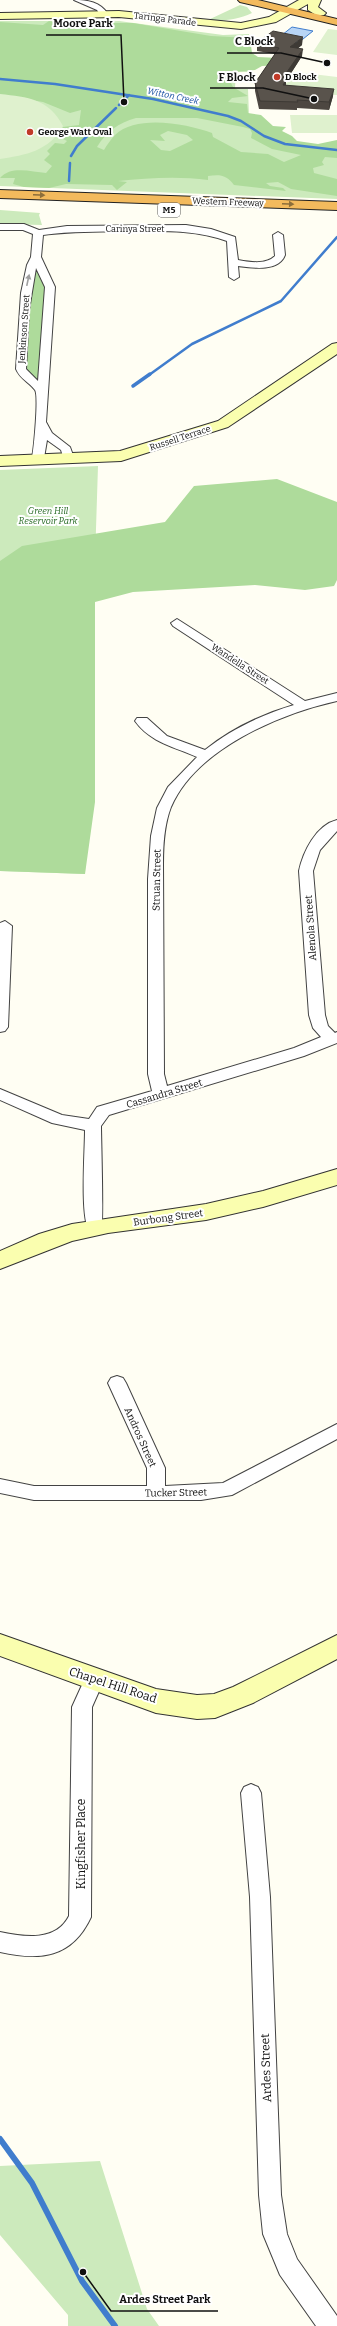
<svg xmlns="http://www.w3.org/2000/svg" width="337" height="2326" font-family="Bitter,serif">
  <rect width="100%" height="100%" fill="#fffef3"/>
  <path fill="#cceabc" d="M 240,5 L 247,7 L 252,13 C 237,20 224,21 208,20 Z
    M 0,21 L 56,21 L 62,23 L 119,21 L 223,35 L 249,34 L 253,72 L 236,72 L 235,88 L 248,89 L 249,115 L 292,143 L 337,146 L 337,199 L 0,186 Z
    M 0,210 L 40,213 L 39,215 L 42,225 L 0,224 Z
    M 98,466 L 85,874 L 0,871 L 0,470 Z
    M 100,2161 L 147,2309 L 159,2326 L 68,2326 L 68,2315 L 0,2235 L 0,2166 Z"/>
  <path fill="#aedb9b" fill-rule="evenodd" d="M 49,21 L 62,23 L 133,23 L 211,36 L 250,38 L 252,53 L 258,57 L 279,58 L 298,64 L 262,66 L 255,70 L 233,72 L 229,79 L 233,87 L 248,96 L 232,98 L 228,102 L 247,104 L 248,113 L 261,115 L 273,126 L 286,127 L 282,131 L 292,136 L 297,141 L 318,144 L 337,140 L 337,158 L 325,157 L 322,162 L 324,165 L 313,168 L 314,173 L 337,179 L 337,196 L 291,189 L 278,182 L 266,183 L 270,186 L 283,188 L 286,191 L 234,185 C 227,175 220,174 208,176 L 208,180 C 179,176 147,178 118,181 L 127,182 L 117,190 L 112,185 L 66,184 L 49,188 L 24,187 L 13,184 L 15,178 L 0,178 C 11,165 32,172 46,173 L 52,166 L 44,160 L 50,154 L 47,151 L 55,143 L 64,144 L 67,141 L 63,139 L 66,134 L 61,131 L 63,127 L 79,125 L 81,110 L 70,113 L 43,102 L 0,95 L 0,22 L 43,25 ZM 136,118 L 197,118 L 243,127 L 250,129 L 252,133 L 251,138 L 272,149 L 301,155 L 284,162 L 268,154 L 241,152 L 213,137 L 212,133 C 187,124 137,114 115,135 C 111,139 107,145 104,150 L 97,147 C 107,131 118,123 136,118 ZM 168,131 L 187,135 L 193,140 L 170,151 L 161,150 L 150,140 L 165,141 L 160,135 Z
    M 37,269 L 45,286 L 38,380 L 26,371 L 25,366 L 32,285 Z
    M 277,479 L 337,502 L 337,580 L 334,586 L 305,590 L 255,585 L 133,592 L 95,602 L 95,802 L 85,874 L 0,871 L 0,561 L 22,546 L 165,522 L 194,486 Z"/>
  <path fill="#dff1ce" d="M 328,29 L 337,30 L 337,55 L 313,52 Z
    M 296,72 L 337,77 L 337,95 L 284,93 L 280,82 L 287,83 Z
    M 0,94 C 28,97 49,99 63,126 C 49,151 26,155 0,159 Z
    M 290,115 L 337,115 L 337,133 L 292,133 Z"/>
  <path fill="#b8d5f6" stroke="#407dcd" d="M 292,27 L 313,31 L 298,43 L 277,39 Z"/>
  <g fill="none" stroke-linecap="round" stroke-linejoin="round">
    <path stroke="#407dcd" stroke-width="2.5" d="M 0,79 L 55,84 L 153,99 L 228,116 L 241,121 L 264,136 L 285,144 L 337,150
      M 119,105 L 129,95
      M 71,156 L 77,146 L 116,108
      M 69,181 L 70,163
      M 149,375 L 192,344 L 281,301 L 337,237"/>
    <path stroke="#407dcd" stroke-width="3.5" d="M 133,386 L 150,374"/>
    <path stroke="#407dcd" stroke-width="6" d="M 0,2139 L 32,2183 L 82,2281 L 115,2326"/>
    <defs>
      <path id="street" d="M 74,0 C 88,0 100,2 108,14 L 101,16 L 97,10 Z
        M 0,224 L 24,224 L 39,230 L 67,226 L 186,225 L 211,229 L 235,237 L 238,260 C 249,262 266,265 275,256 L 273,235 L 278,232 L 283,235 L 285,255 C 279,272 253,268 238,266 L 239,277 L 234,280 L 229,277 L 227,241 C 194,229 161,231 126,231 C 98,232 71,231 43,235 L 41,257 L 55,287 L 46,422 L 52,433 L 70,447 L 74,458 L 72,460 L 64,460 L 61,450 L 47,440 L 44,458 L 38,461 L 32,458 C 34,448 39,396 35,390 C 29,382 20,379 16,369 L 21,293 L 27,265 L 31,257 L 33,234 L 23,230 L 0,230 ZM 36,268 L 45,287 L 38,381 L 26,369 L 29,310 Z
        M 177,619 L 305,701 L 337,693 L 337,701 C 279,714 196,749 171,807 C 164,825 163,846 163,864 L 164,1074 L 167,1086 L 294,1048 L 321,1037 L 313,1028 L 309,1015 L 299,871 C 303,852 316,825 337,820 L 337,831 L 320,850 L 313,871 L 325,1015 L 328,1026 L 335,1033 L 337,1032 L 337,1043 L 304,1056 L 109,1115 L 101,1126 C 101,1140 104,1226 101,1231 L 95,1233 L 89,1231 C 80,1215 85,1152 85,1130 L 52,1123 L 0,1100 L 0,1089 L 62,1115 L 89,1119 L 97,1107 L 152,1091 L 148,1074 L 148,879 L 151,836 L 157,808 L 168,787 L 197,757 C 175,747 151,743 135,721 L 137,718 L 147,718 L 167,736 L 205,750 C 230,730 263,714 294,705 L 173,626 L 171,623 Z
        M 5,921 L 12,926 L 8,1027 L 5,1031 L 0,1032 L 0,923 Z
        M 117,1376 L 123,1378 L 126,1383 L 165,1468 L 165,1486 L 223,1483 L 337,1424 L 337,1439 L 232,1495 L 201,1500 L 34,1500 L 0,1493 L 0,1479 L 34,1486 L 147,1486 L 147,1468 L 108,1383 L 111,1378 Z
        M 94,1672 L 101,1674 L 104,1680 L 92,1707 L 91,1917 C 72,1958 40,1961 0,1952 L 0,1932 C 24,1937 56,1942 69,1916 L 72,1707 L 87,1674 Z
        M 251,1784 L 258,1787 L 261,1793 L 270,1897 L 281,2195 L 287,2234 L 297,2259 L 337,2316 L 337,2326 L 316,2326 L 280,2275 L 263,2234 L 259,2195 L 250,1897 L 241,1793 L 244,1787 Z"/>
      <path id="secondary" d="M 299,0 L 321,0 L 318,7 L 326,13 L 324,15 L 316,15 L 308,10 L 308,4 L 276,22 L 241,29 L 119,17 L 0,19 L 0,13 L 119,11 L 241,23 L 269,17 Z
        M 337,343 L 337,354 L 228,427 L 121,461 L 0,466 L 0,456 L 120,451 L 218,421 L 332,344 Z
        M 337,1169 L 337,1185 L 263,1207 L 206,1220 L 108,1233 L 72,1241 L 0,1269 L 0,1251 L 39,1234 L 72,1224 L 206,1204 L 263,1191 Z
        M 0,1634 L 156,1689 L 197,1695 L 214,1694 L 233,1687 L 337,1635 L 337,1659 L 253,1703 L 215,1718 L 197,1719 L 156,1713 L 0,1656 Z"/>
      <path id="highway" d="M 238,0 L 258,0 L 337,19 L 337,25 L 240,2 Z
        M 0,190 L 337,202 L 337,210 L 0,198 Z"/>
    </defs>
    <use href="#street" stroke="#434343" stroke-width="2"/>
    <use href="#secondary" stroke="#323232" stroke-width="2"/>
    <use href="#highway" stroke="#212121" stroke-width="2"/>
    <use href="#street" fill="#fff" fill-rule="evenodd"/>
    <use href="#secondary" fill="#fafeaf" fill-rule="evenodd"/>
    <use href="#highway" fill="#f3ba5d" fill-rule="evenodd"/>
  </g>
  <path fill="#4d4741" d="M 257,43 L 302,45 L 298,48 L 302,56 L 286,81 L 286,85 L 333,96 L 329,110 L 297,108 L 297,110 L 259,109 L 255,91 L 255,83 L 275,54 L 257,51 Z"/>
  <path fill="#3e3a35" d="M 303,37 L 302,45 L 290,55 L 290,47 Z
    M 303,49 L 302,56 L 286,81 L 286,88 L 282,87 L 282,79 Z
    M 334,89 L 333,96 L 329,110 L 329,102 Z"/>
  <path fill="#59534c" stroke="#3e3a35" d="M 273,31 L 303,37 L 290,47 L 303,49 L 282,79 L 286,80 L 283,85 L 334,89 L 329,102 L 297,100 L 298,102 L 260,101 L 255,83 L 279,48 L 257,43 Z"/>
  <defs><path id="oneway-solid" d="M-6-.8H1V-3.2L6.5 0L1 3.2V.8H-6Z"/></defs>
  <g fill="#8d6e3a">
    <use href="#oneway-solid" transform="translate(39 195) rotate(2)"/>
    <use href="#oneway-solid" transform="translate(288 204) rotate(2)"/>
  </g>
  <use fill="#9f9f9f" href="#oneway-solid" transform="translate(28 280) rotate(-78)"/>
  <g fill="#c03a28" stroke="#fff" stroke-width="1.5">
    <circle cx="277" cy="77" r="4"/>
    <circle cx="30" cy="132" r="4"/>
  </g>
  <g text-anchor="middle" stroke-width="4" stroke-linejoin="round" paint-order="stroke">
    <g font-size="9" fill="#101010" stroke="#fff">
      <text transform="translate(165 19) rotate(7)" y="3">Taringa Parade</text>
      <text transform="translate(228 202) rotate(2)" y="3">Western Freeway</text>
      <text x="135" y="232">Carinya Street</text>
      <text transform="translate(24 329) rotate(-86)" y="3">Jenkinson Street</text>
      <text transform="translate(180 438) rotate(-18)" y="3">Russell Terrace</text>
      <text transform="translate(240 664) rotate(33)" y="3">Wandella Street</text>
    </g>
    <g font-size="9" font-weight="bold" fill="#101010" stroke="#fff" text-anchor="start">
      <text x="285" y="80">D Block</text>
      <text x="38" y="135">George Watt Oval</text>
    </g>
    <g font-size="9" font-style="italic" fill="#1950a2" stroke="#fff">
      <text transform="translate(173 96) rotate(12)" y="3">Witton Creek</text>
    </g>
    <rect fill="#fff" stroke="#585858" stroke-width="1" x="158" y="203" width="22" height="14" rx="3"/>
    <g font-size="9" font-weight="bold" fill="#101010">
      <text x="169" y="213">M5</text>
    </g>
    <g font-size="9" font-style="italic" fill="#236820" stroke="#fff">
      <text x="48" y="514">Green Hill<tspan x="48" dy="10">Reservoir Park</tspan></text>
    </g>
    <g font-size="10" fill="#101010" stroke="#fff">
      <text transform="translate(156 880) rotate(-89)" y="4">Struan Street</text>
      <text transform="translate(310 928) rotate(-94)" y="4">Alenola Street</text>
      <text transform="translate(164 1093) rotate(-17)" y="4">Cassandra Street</text>
      <text transform="translate(168 1217) rotate(-8)" y="4">Burbong Street</text>
      <text transform="translate(141 1437) rotate(66)" y="4">Andros Street</text>
      <text transform="translate(176 1492) rotate(-1)" y="4">Tucker Street</text>
    </g>
    <g font-size="12" fill="#101010" stroke="#fff">
      <text transform="translate(113 1685) rotate(18)" y="4">Chapel Hill Road</text>
      <text transform="translate(81 1844) rotate(-90)" y="4">Kingfisher Place</text>
      <text transform="translate(266 2068) rotate(-92)" y="4">Ardes Street</text>
    </g>
  </g>
  <path fill="none" stroke="#101010" stroke-width="1.5" d="M124 102L121 35H46M327 63L281 53H227M314 99L263 88H210M83 2272L111 2311H218"/>
  <g fill="#101010" stroke="#fff" stroke-width="1.5">
    <circle cx="124" cy="102" r="4"/>
    <circle cx="327" cy="63" r="4"/>
    <circle cx="314" cy="99" r="4"/>
    <circle cx="83" cy="2272" r="4"/>
  </g>
  <g font-size="11" text-anchor="middle" font-weight="bold" fill="#101010" stroke="#fff" stroke-width="4" stroke-linejoin="round" paint-order="stroke">
    <text x="83" y="27">Moore Park</text>
    <text x="254" y="45">C Block</text>
    <text x="237" y="81">F Block</text>
    <text x="165" y="2303">Ardes Street Park</text>
  </g>
</svg>
